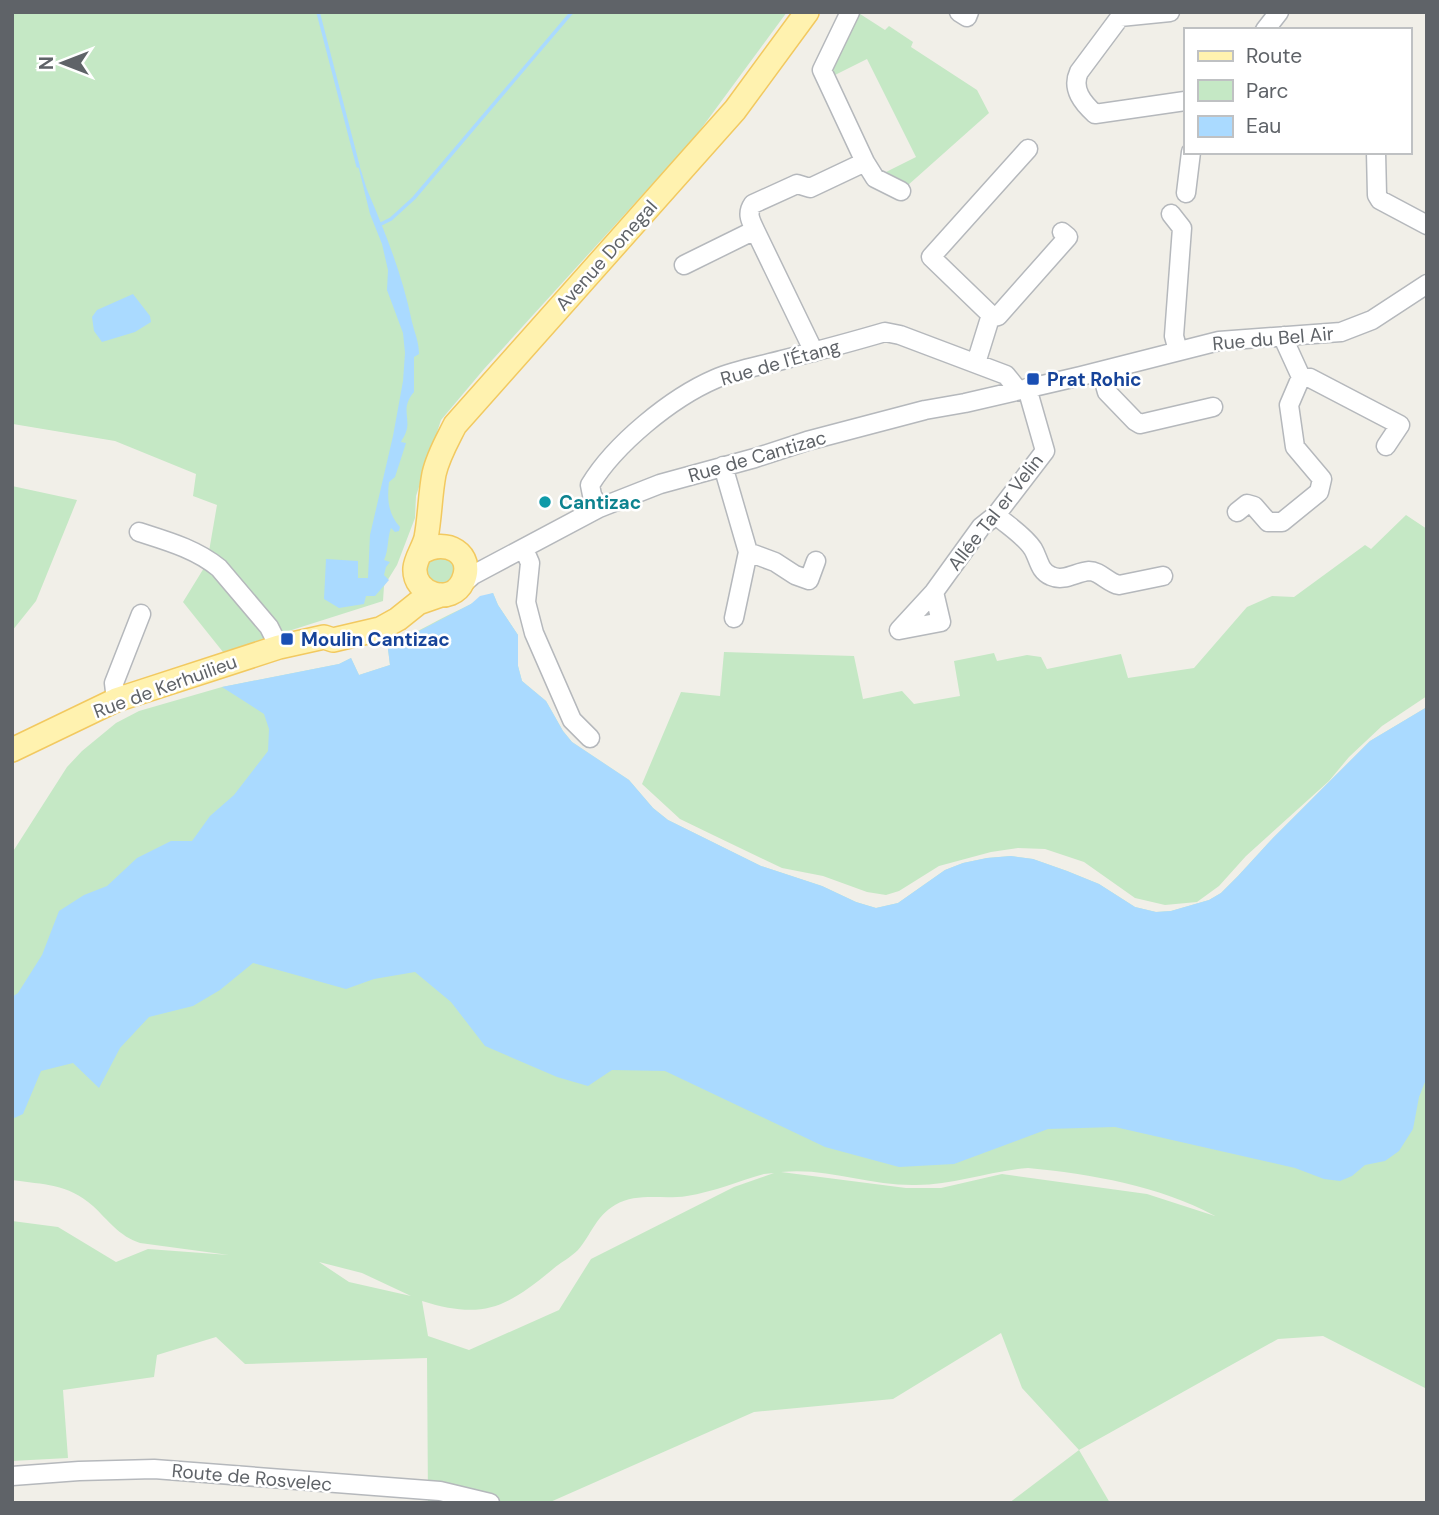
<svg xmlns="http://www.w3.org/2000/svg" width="1439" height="1515" font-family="'DM Sans',sans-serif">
  <rect width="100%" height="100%" fill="#f1efe8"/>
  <path fill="#c5e8c5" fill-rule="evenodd" d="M 12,12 L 787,12 L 695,137 L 484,369 L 441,420 L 416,496 L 415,518 L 397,565 L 384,586 L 383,601 L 223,652 L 183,602 L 207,563 L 217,505 L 193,496 L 196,474 L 115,441 L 13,424 L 12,426 Z
    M 857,12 L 885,30 L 889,26 L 913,42 L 911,47 L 977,90 L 989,113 L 907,186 L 884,173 L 916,157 L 867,59 L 831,77 L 835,59 Z
    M 12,486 L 77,500 L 36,601 L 12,631 Z
    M 1406,515 L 1427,529 L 1427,696 L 1382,726 L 1349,757 L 1329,781 L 1246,856 L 1219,886 L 1197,902 L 1165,905 L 1135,898 L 1084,862 L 1045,849 L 1018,848 L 991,852 L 939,866 L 899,891 L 886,895 L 867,892 L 823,876 L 782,868 L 713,835 L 680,819 L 642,784 L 681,692 L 720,696 L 724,652 L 854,656 L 863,699 L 902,691 L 914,704 L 960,696 L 954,661 L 994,653 L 997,661 L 1027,655 L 1041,657 L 1047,669 L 1121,654 L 1128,678 L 1194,668 L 1247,607 L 1272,596 L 1294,597 L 1365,545 L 1371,549 Z
    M 431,556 L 453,558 L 456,579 L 436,587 L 424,573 Z
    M 493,593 L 498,605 L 518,635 L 518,666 L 522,681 L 546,701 L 563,731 L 572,742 L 629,780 L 653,808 L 668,820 L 761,866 L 822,886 L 856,902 L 876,908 L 898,903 L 945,870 L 963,863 L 987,858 L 1011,856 L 1033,859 L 1067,871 L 1099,884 L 1135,907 L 1156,912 L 1171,911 L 1209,900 L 1221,893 L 1238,876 L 1273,838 L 1370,741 L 1427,707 L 1233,967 L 464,854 L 12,1085 L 12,853 L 67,767 L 82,751 L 116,723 L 139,711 L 222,687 L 339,664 L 351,658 L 359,675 L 390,665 L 388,649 L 391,647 C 416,631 442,618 469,605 C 478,600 483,596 493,593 Z
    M 1427,898 L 1427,1389 L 1323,1336 L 1278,1339 L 1079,1450 L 1110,1503 L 1009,1503 L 1079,1450 L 1022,1388 L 1001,1333 L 893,1399 L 754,1412 L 548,1503 L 428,1503 L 427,1358 L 245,1364 L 216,1337 L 157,1355 L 154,1377 L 63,1390 L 68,1458 L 12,1461 L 12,1221 L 58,1227 L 116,1262 L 148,1249 L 229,1255 L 140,1243 C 119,1236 109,1221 93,1206 C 67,1183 44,1185 12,1180 L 12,1097 L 116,942 L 628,972 ZM 1028,1168 C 1091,1174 1160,1186 1215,1216 L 1147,1194 L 1002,1174 L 941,1188 L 906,1188 L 781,1172 C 827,1167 870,1186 916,1185 C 955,1185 989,1171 1028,1168 ZM 774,1173 L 734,1187 L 591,1259 L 559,1310 L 469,1350 L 428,1336 L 422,1301 C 483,1320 506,1308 553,1269 C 561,1262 570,1258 578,1250 C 591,1235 596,1216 615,1205 C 638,1192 662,1200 687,1196 C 713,1192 739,1181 764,1174 ZM 319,1262 L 362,1273 L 411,1296 L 349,1282 Z"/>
  <path fill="#aadaff" d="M 357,161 C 362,170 364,182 368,192 C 386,234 403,277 412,322 C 415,334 419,342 419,354 L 414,357 L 414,392 C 400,408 411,418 406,432 C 405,436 402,439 401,442 L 406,443 L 395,477 L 389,482 C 387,499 388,514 400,527 L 399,531 L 395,532 L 391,528 C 387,539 389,549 384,560 L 390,562 L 386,567 L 384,575 L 389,580 L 375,596 L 366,596 L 364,604 L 339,608 L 324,599 L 326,559 L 358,561 L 358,578 L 368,578 L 370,535 L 393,436 L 403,381 L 405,353 L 403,333 L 387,290 L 388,270 L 382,244 L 370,214 Z
    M 133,294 L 150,316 L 151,322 L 135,332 L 102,342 L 94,331 L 92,317 L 97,310 Z
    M 493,593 L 498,605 L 518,635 L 518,666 L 522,681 L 546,701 L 563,731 L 572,742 L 629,780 L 653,808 L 668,820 L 761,866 L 822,886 L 856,902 L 876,908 L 898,903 L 945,870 L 963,863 L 987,858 L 1011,856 L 1033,859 L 1067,871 L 1099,884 L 1135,907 L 1156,912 L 1171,911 L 1209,900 L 1221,893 L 1238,876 L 1273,838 L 1370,741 L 1427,707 L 1427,1077 L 1419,1097 L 1413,1129 L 1399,1151 L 1385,1161 L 1365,1165 L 1352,1176 L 1340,1181 L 1324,1179 L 1295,1168 L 1115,1127 L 1048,1129 L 954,1164 L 899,1167 L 825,1147 L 665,1071 L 612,1070 L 588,1086 L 557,1077 L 485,1046 L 451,1002 L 415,972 L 374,979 L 346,989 L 253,963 L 220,990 L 193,1006 L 149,1017 L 120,1048 L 99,1088 L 73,1063 L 41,1071 L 23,1114 L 12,1119 L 12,997 L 18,993 L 42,955 L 59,911 L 84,895 L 107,886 L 137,858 L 171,841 L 192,841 L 210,816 L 234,795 L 268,751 L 269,729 L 264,714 L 222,687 L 339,664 L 351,658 L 359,675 L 390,665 L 388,649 L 398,642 L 471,604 L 480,596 Z"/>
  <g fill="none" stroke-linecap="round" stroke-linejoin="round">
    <path stroke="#aadaff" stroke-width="3.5" d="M 318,12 L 358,166
      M 379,225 L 391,219 L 414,198 L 572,12"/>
    <defs>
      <path id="minor" d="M 959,12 L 967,17 L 969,12
        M 1170,12 L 1120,17 L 1079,72 C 1071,89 1083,103 1095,114 L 1185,101
        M 1265,30 L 1279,12
        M 1376,152 L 1377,195 L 1380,200 L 1427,225
        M 865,162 L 875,178 L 901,191
        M 1186,193 L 1191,152
        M 1171,214 L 1182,228 L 1174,336 L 1178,351
        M 684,265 L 755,230
        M 990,318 L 998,316 L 1068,237 L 1062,232
        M 814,352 L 755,230 C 751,221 746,214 753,204 L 797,184 L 810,188 L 865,162 L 822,70 L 850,12
        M 976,363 L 990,318 L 989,313 L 931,257 L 1028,149
        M 1101,371 L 1107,392 L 1135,421 L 1140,424 L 1213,407
        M 1301,377 L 1310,378 L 1400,425 L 1386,446
        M 723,466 L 748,552 L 734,618
        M 599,508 L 592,495 L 590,485 C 615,444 671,398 715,379 C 736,370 760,366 782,360 C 817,351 851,342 885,332 L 900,335 L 1006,375 L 1018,390
        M 1237,512 L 1247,504 L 1254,506 L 1268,522 L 1282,522 L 1319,492 L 1322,479 L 1295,447 L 1289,405 L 1301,377 L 1285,342 L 1284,336
        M 996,515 C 1007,525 1025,536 1033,549 C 1039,559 1039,571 1051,576 C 1064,582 1076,572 1089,571 C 1100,571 1108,583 1119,585 L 1163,576
        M 139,532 C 167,541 196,549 219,568 L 269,627 L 279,647
        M 524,549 L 530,563 L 526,602 L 534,633 L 572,720 L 590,738
        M 748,552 L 775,562 L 795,575 L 809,580 L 816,561
        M 458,588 L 473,575 L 488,567 L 599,508 L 660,484 L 755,458 L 807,441 L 925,410 L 965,403 L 1081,376 L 1219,341 L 1341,332 L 1372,320 L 1427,284
        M 934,592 L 941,622 L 899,630 L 934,592 L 981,527 L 996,515 L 1045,451 L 1027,388
        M 116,700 L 114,683 L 141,614
        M 12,1476 L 79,1471 L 154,1469 L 440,1491 L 490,1503"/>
      <path id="major" d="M 422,552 C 446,537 475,554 463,581 C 452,606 413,595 415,568 C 416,558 423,549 426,538 C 430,517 430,495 434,474 C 438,456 447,441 455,425 L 735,110 L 807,12
        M 12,750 L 116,700 L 279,647 L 324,637 L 333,640 L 380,629 L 398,619 L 418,603 L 441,595"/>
    </defs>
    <use href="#minor" stroke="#b5b8bc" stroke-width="21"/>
    <use href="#major" stroke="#f2c960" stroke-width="26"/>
    <use href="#minor" stroke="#fff" stroke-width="18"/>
    <use href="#major" stroke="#fff2af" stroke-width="23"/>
  </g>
  <g fill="#1a4fb4" stroke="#fff" stroke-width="2.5">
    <rect x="1026" y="372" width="14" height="14" rx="3.5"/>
    <rect x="280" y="632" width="14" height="14" rx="3.5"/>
  </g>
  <circle fill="#0f9aa8" stroke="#fff" stroke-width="2.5" cx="545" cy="502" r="7"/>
  <g text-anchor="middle" stroke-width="5" stroke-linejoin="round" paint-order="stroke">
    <g font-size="19" fill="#5f6368" stroke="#fff">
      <text transform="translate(606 255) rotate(-48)" y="7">Avenue Donegal</text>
      <text transform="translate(1273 338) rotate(-5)" y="7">Rue du Bel Air</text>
      <text transform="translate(780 362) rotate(-16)" y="7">Rue de l'Étang</text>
      <text transform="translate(757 456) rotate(-16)" y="7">Rue de Cantizac</text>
      <text transform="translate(995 512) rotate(-52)" y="7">Allée Tal er Velin</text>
      <text transform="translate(165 686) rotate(-20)" y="7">Rue de Kerhuilieu</text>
      <text transform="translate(252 1477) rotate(5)" y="7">Route de Rosvelec</text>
    </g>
    <g font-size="19" font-weight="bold" fill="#164399" stroke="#fff" text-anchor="start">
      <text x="1047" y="386">Prat Rohic</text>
      <text x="301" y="646">Moulin Cantizac</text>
    </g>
    <g font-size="19" font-weight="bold" fill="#0d838f" stroke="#fff" text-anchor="start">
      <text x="559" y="509">Cantizac</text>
    </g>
  </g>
  <rect width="1439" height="1515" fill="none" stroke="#5f6368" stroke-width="28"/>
  <rect x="1184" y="28" width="228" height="126" fill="#ffffff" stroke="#bfc1c3" stroke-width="2"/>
  <rect x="1198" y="51" width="35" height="10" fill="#fff2af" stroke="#bfc1c3" stroke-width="2"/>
  <text x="1246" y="63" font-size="21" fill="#5f6368">Route</text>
  <rect x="1198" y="80" width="35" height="21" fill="#c5e8c5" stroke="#bfc1c3" stroke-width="2"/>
  <text x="1246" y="98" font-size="21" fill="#5f6368">Parc</text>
  <rect x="1198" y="116" width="35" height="21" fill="#aadaff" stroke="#bfc1c3" stroke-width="2"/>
  <text x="1246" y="133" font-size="21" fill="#5f6368">Eau</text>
  <g transform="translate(63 63) rotate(270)" stroke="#ffffff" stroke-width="5" paint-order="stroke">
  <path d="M0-5L12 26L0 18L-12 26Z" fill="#5f6368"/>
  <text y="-10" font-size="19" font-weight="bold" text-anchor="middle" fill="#5f6368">N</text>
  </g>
</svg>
